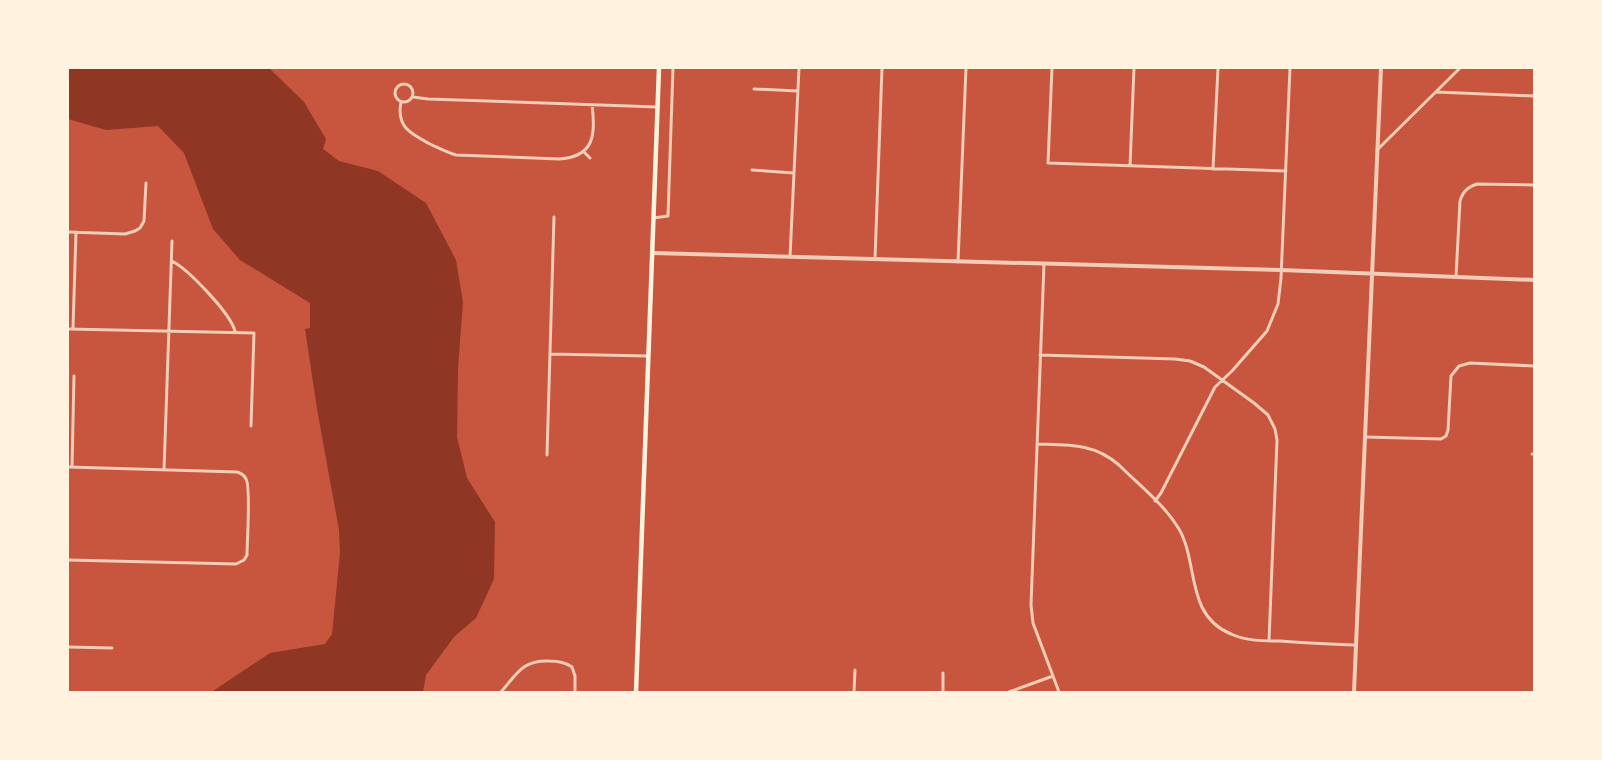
<svg xmlns="http://www.w3.org/2000/svg" width="1602" height="760" font-family="Mulish,sans-serif">
  <rect width="100%" height="100%" fill="#c8553d"/>
  <path fill="#8f3625" d="M 68,68 L 269,68 L 304,102 L 326,139 L 323,149 L 339,161 L 378,171 L 426,203 L 456,260 L 463,302 L 458,368 L 457,437 L 467,478 L 495,522 L 494,579 L 476,618 L 454,637 L 426,675 L 423,692 L 208,692 L 213,691 L 270,653 L 325,644 L 332,634 L 340,553 L 339,530 L 317,409 L 305,329 L 310,328 L 310,303 L 240,260 L 213,229 L 184,153 L 158,126 L 106,130 L 68,119 Z"/>
  <g fill="none" stroke-linecap="round" stroke-linejoin="round">
    <path stroke="#f1ccb7" stroke-width="3" d="M 1052,68 L 1048,163 L 1286,171
      M395 93a9 9 0 1 1 18 0a9 9 0 1 1-18 0Z
      M 754,89 L 798,91
      M 1436,92 L 1534,96
      M 413,97 L 428,99 L 657,107
      M 401,102 C 396,127 411,134 430,144 C 439,148 446,152 456,155 L 559,159 C 594,157 596,135 592,105
      M 1377,150 L 1460,68
      M 584,152 L 590,158
      M 1130,166 L 1134,68
      M 1213,169 L 1218,68
      M 752,170 L 794,173
      M 653,218 L 668,216 L 673,68
      M 68,232 L 125,234 L 135,231 L 140,228 L 144,221 L 146,183
      M 790,257 L 799,68
      M 875,259 L 882,68
      M 172,261 C 189,270 230,313 235,331
      M 958,262 L 966,68
      M 1044,264 L 1031,605 L 1033,623 L 1059,692
      M 1456,277 L 1460,201 C 1463,191 1468,187 1477,184 L 1534,185
      M 68,329 L 254,333 L 251,426
      M 73,329 L 76,232
      M 550,354 L 648,356
      M 1040,355 L 1175,359 L 1190,361 L 1204,367 L 1254,403 L 1268,415 L 1275,429 L 1277,440 L 1269,641
      M 1365,437 L 1441,439 L 1446,436 L 1448,430 L 1451,376 L 1459,366 L 1470,363 L 1534,366
      M 1037,444 C 1068,445 1094,443 1119,465 C 1139,485 1164,504 1179,529 C 1199,564 1185,615 1231,634 C 1246,641 1263,641 1280,641 C 1305,643 1331,644 1356,645
      M 1532,454 L 1534,454
      M 547,455 L 554,217
      M 68,467 L 237,472 C 241,473 244,475 246,479 C 251,486 247,543 247,555 L 244,560 L 236,564 L 68,560
      M 72,467 L 74,376
      M 164,470 L 172,241
      M 1155,501 L 1161,493 L 1215,387 L 1232,371 L 1267,331 L 1278,304 L 1281,278 L 1290,68
      M 68,647 L 112,648
      M 501,692 C 517,674 522,660 549,661 C 558,661 565,662 572,667 L 575,676 L 575,692
      M 854,692 L 855,670
      M 943,692 L 943,673
      M 1009,692 L 1053,676"/>
    <path stroke="#f1ccb7" stroke-width="4" d="M 652,253 L 1281,270 L 1534,280
      M 1354,692 L 1381,68"/>
    <path stroke="#fff3e0" stroke-width="4.5" d="M 636,692 L 659,68"/>
  </g>
  <rect width="1602" height="760" fill="none" stroke="#fff3e0" stroke-width="138"/>
</svg>
